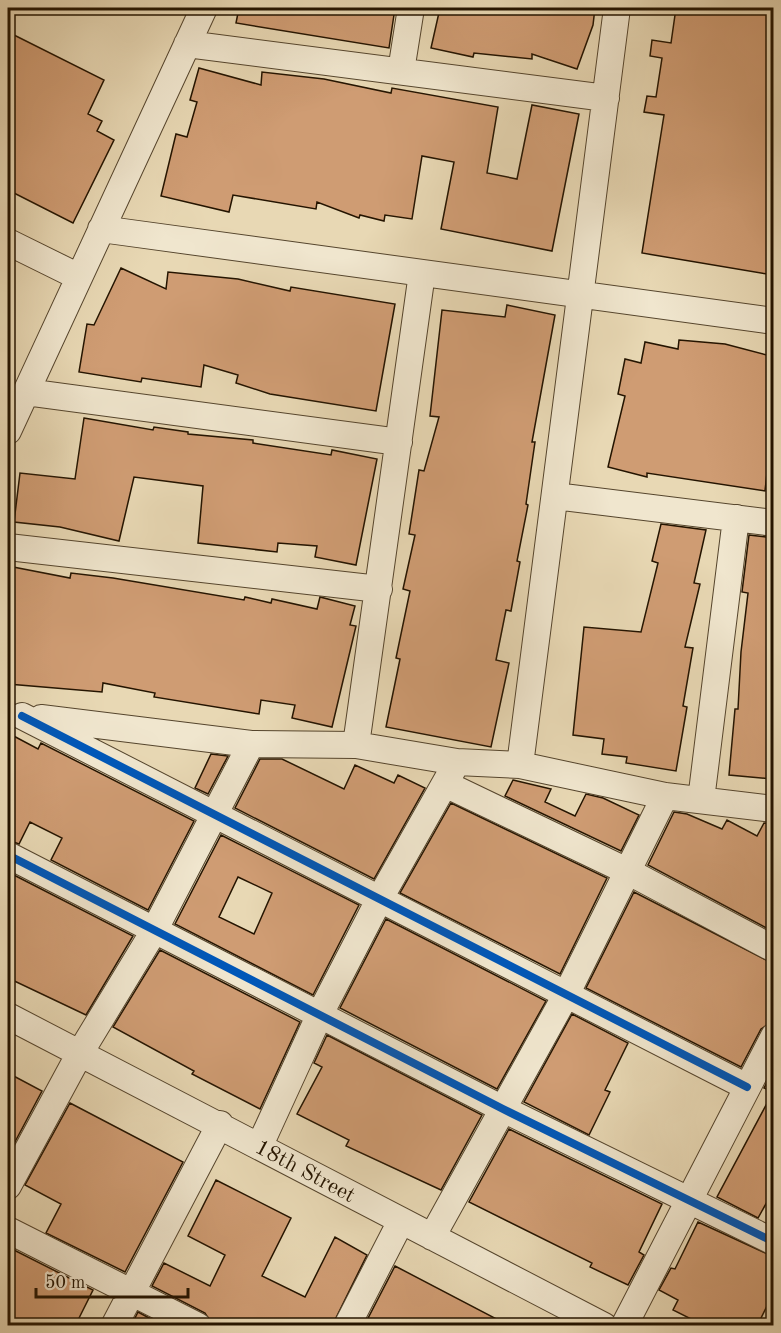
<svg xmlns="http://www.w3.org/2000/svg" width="781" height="1333" font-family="'Old Standard TT',serif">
  <rect width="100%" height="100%" fill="#e8d8b4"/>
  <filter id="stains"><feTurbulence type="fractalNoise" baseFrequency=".00333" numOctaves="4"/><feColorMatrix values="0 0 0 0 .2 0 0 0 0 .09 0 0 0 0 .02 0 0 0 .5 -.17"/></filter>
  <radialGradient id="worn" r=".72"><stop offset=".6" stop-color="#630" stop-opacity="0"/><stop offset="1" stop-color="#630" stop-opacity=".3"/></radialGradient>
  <path fill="#cf9c73" stroke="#241400" stroke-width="1.5" fill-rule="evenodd" d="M 239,8 L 395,8 L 389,48 L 236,23 Z
    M 440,8 L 595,8 L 593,25 L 577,69 L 532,54 L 532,59 L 474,53 L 473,57 L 431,48 Z
    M 676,8 L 774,8 L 774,242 L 767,274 L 642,253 L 664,115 L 644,112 L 647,96 L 656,97 L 662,58 L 650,56 L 652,40 L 671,43 Z
    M 8,32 L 104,80 L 88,114 L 102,121 L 97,131 L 114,140 L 73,223 L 8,190 Z
    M 199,68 L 261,85 L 262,72 L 324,79 L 391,93 L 392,88 L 498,107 L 487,173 L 517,179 L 532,105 L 579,114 L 552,251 L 441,229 L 454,162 L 422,156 L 412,219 L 385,215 L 384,221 L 360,215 L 359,218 L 317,202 L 316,209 L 233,195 L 229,212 L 161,196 L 176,134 L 187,137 L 197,102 L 190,100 Z
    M 121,268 L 166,289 L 168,272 L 238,279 L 290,291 L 291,287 L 395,304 L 376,411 L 270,394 L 236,383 L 238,375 L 204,365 L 201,387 L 142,378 L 141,382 L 79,372 L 87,324 L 94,325 Z
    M 507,305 L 555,315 L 532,442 L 535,442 L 526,504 L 528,505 L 517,561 L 520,562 L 511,611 L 506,610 L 496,660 L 509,663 L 491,747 L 386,727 L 400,659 L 396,658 L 410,591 L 403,589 L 415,535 L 409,534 L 419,470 L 424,471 L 439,417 L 430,416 L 442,310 L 505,317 Z
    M 679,340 L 725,344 L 774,357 L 774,406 L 769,426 L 772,427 L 765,491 L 647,473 L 647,477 L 608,467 L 625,396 L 618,394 L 625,359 L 641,363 L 645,342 L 678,349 Z
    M 84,418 L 153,430 L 154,427 L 188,432 L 188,434 L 253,440 L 253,443 L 331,455 L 332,450 L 377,459 L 356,565 L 315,557 L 317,546 L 278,543 L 277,552 L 198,543 L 203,486 L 134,477 L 119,541 L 60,527 L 14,522 L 20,473 L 75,479 Z
    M 661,524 L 706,530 L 694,583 L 700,584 L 685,647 L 693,648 L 683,706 L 687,707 L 676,771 L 626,763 L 627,757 L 602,754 L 604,739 L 573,735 L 584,627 L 641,632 L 658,563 L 652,561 Z
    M 749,535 L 774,538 L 772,779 L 729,775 L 735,709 L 738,709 L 741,652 L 748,593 L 742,592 Z
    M 8,566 L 70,578 L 71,573 L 113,578 L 244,600 L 245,597 L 271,603 L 272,599 L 317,609 L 320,597 L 355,606 L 350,625 L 356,626 L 332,727 L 292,718 L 295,705 L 261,700 L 259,714 L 154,697 L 155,693 L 103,683 L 102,692 L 8,684 Z
    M 8,733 L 38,749 L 41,743 L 194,821 L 148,910 L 51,860 L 62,838 L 30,822 L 19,844 L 8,840 Z
    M 211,754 L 228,756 L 208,794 L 195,788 Z
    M 260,759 L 282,759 L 344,789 L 355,765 L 394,783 L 398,775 L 425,788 L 374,879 L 235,808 Z
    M 513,780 L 551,789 L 545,802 L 575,816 L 586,794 L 603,798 L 639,815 L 621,851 L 505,796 Z
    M 451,803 L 607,878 L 560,974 L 400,893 Z
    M 674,812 L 687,814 L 722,829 L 727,820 L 757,836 L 764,823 L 774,824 L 774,932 L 648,865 Z
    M 221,835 L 359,905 L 313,995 L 175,924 ZM 238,877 L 272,893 L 254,934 L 219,917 Z
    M 8,872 L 133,936 L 86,1015 L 8,978 Z
    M 634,892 L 774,964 L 774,1021 L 761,1029 L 741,1067 L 586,988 Z
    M 386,919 L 546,1001 L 497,1089 L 340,1008 Z
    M 160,950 L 300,1022 L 260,1109 L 192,1074 L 194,1071 L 113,1027 Z
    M 572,1014 L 628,1043 L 605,1090 L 610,1092 L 589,1135 L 524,1102 Z
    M 327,1035 L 482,1115 L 441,1190 L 346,1146 L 349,1140 L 297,1114 L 322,1067 L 314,1063 Z
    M 774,1070 L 774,1205 L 767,1202 L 758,1218 L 717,1197 L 773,1092 L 764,1088 Z
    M 8,1073 L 42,1091 L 8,1155 Z
    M 70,1103 L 183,1162 L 125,1272 L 46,1233 L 61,1204 L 25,1185 Z
    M 509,1129 L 662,1204 L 639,1252 L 644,1255 L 628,1285 L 590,1267 L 592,1263 L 469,1202 Z
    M 216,1180 L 291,1218 L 262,1276 L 305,1297 L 335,1237 L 367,1255 L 332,1326 L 213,1326 L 205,1313 L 152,1286 L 164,1263 L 210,1286 L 225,1255 L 188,1236 Z
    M 698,1222 L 774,1257 L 774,1292 L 757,1326 L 705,1326 L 673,1310 L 678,1300 L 659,1290 L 671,1268 L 675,1269 Z
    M 8,1247 L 93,1290 L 75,1326 L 8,1326 Z
    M 395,1266 L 510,1326 L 364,1326 Z
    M 138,1312 L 164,1326 L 131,1326 Z"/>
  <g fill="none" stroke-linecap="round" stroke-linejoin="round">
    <defs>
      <path id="minor" d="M 187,44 L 606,98
        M 401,71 L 411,8
        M 101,229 L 774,321
        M 8,242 L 79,277
        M 26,392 L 399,442
        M 8,431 L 204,8
        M 555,496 L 774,523
        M 8,547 L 379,589
        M 22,716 L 747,1087
        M 41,718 L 251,744 L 356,745 L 457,762 L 520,765 L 665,796 L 774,809
        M 356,745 L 422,273
        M 520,765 L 617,8
        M 445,784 L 629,872 L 774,949
        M 701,800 L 736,518
        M 8,855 L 503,1109 L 774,1242
        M 8,1016 L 604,1326
        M 260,1145 L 320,1014 L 379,900 L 457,762
        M 8,1186 L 80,1053 L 154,931 L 251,744
        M 8,1230 L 198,1326
        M 432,1237 L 566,995 L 665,796
        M 114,1326 L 220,1124
        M 347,1326 L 401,1221
        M 624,1326 L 774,1036"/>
    </defs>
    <use href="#minor" stroke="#55452d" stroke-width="28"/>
    <use href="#minor" stroke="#f0e6ce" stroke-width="26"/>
    <defs>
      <path id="cycleway" d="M 22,716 L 747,1087
        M 8,855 L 503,1109 L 774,1242"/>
    </defs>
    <use href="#cycleway" stroke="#f0e6ce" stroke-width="11"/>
    <use href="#cycleway" stroke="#0057b8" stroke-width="8"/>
  </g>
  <g text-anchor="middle" stroke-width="5" stroke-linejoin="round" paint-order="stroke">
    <g font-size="22" fill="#241400" stroke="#f0e6ce">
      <text transform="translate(306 1170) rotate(28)" y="8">18th Street</text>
    </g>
  </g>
  <rect width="781" height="1333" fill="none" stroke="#e8d8b4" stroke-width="30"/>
  <rect x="9" y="9" width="763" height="1315" fill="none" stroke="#241400" stroke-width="3"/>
  <rect x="15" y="15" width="751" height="1303" fill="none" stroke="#241400" stroke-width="1.5"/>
  <path d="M36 1288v9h152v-9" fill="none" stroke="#241400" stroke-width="3"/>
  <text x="45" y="1288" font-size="18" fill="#241400" stroke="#f0e6ce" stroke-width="4.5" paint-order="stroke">50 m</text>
  <rect width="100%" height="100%" filter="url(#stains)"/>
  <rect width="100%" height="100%" fill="url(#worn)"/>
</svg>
